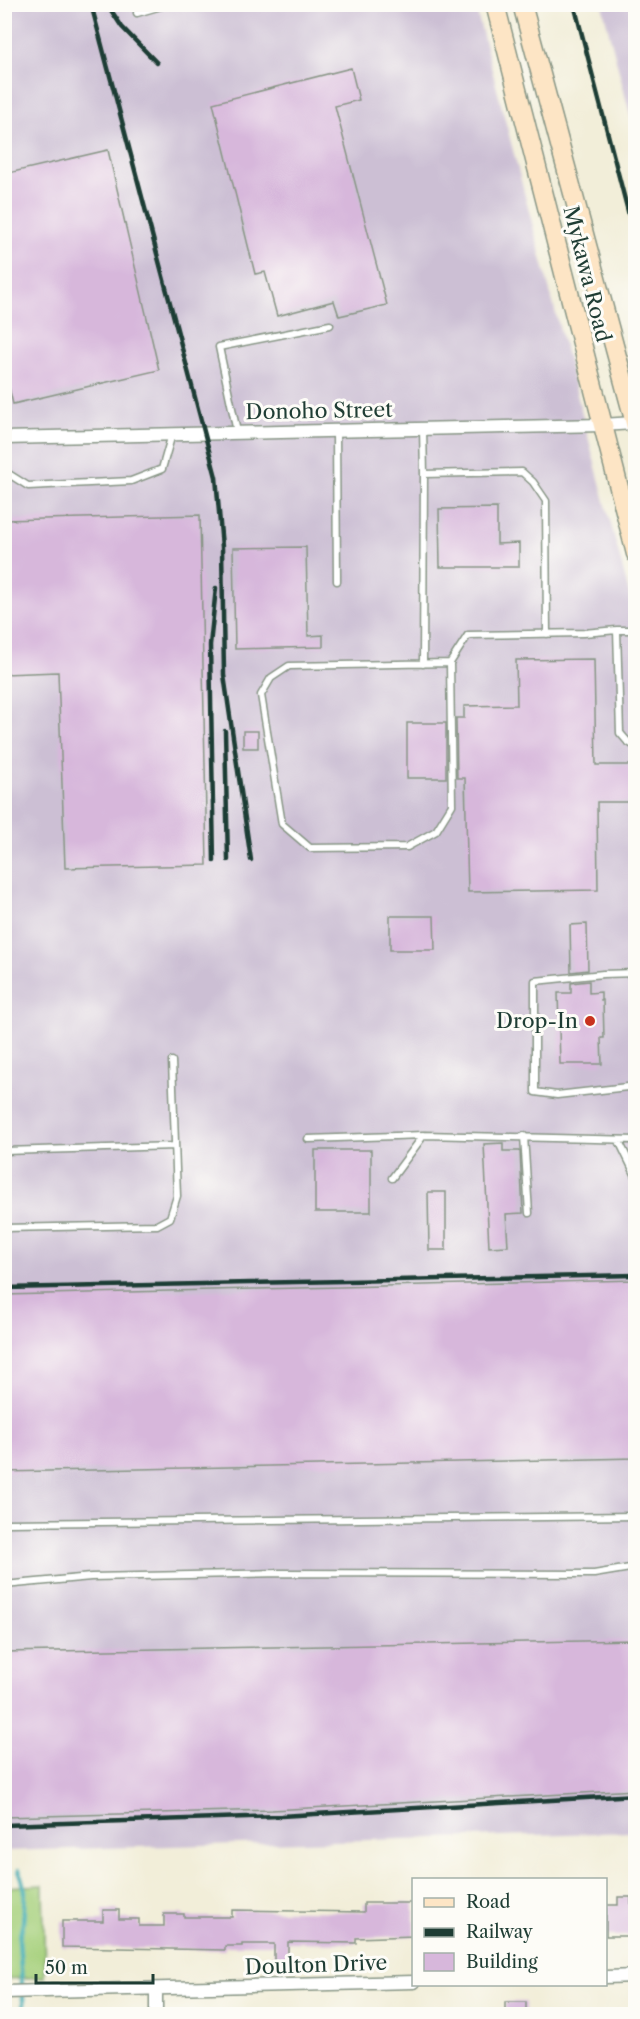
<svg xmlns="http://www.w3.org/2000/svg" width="640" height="2019" font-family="'Libre Caslon Text',serif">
  <rect width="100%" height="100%" fill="#fdfcf7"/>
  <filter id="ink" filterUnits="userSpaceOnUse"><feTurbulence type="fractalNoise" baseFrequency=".0167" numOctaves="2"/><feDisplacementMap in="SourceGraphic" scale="12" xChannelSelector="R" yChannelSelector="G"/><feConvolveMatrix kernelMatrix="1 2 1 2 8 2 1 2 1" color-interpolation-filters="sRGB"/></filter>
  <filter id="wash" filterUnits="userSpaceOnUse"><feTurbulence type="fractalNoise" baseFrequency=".008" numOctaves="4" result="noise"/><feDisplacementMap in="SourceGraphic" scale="24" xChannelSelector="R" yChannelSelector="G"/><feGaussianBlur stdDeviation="1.35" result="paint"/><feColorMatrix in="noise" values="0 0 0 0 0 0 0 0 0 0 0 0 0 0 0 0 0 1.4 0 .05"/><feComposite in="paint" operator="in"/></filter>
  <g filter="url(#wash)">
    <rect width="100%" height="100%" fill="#f2eed9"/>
    <path fill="#ccbfd4" d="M 4,5 L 475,5 L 635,616 L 635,1832 L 5,1851 Z
      M 602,5 L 635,5 L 635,134 Z"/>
    <path fill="#a6d07c" stroke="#628658" stroke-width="1.5" d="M 43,1885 L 45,1977 L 5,1979 L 5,1887 Z"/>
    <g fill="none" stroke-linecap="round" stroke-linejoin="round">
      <path stroke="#3cadb5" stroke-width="4.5" d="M 19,1870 L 25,1891 L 23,1923 L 19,1939 L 24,2014"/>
    </g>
    <g id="blocks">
      <path fill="#d7b7db" d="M 351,68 L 359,100 L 335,106 L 387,305 L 339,316 L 334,301 L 277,316 L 265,272 L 255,274 L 213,103 Z
        M 108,150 L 159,370 L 13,404 L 8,383 L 4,384 L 4,174 Z
        M 497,508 L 497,544 L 519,543 L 519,567 L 440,567 L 439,509 Z
        M 200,515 L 207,865 L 65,868 L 58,672 L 4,674 L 4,520 Z
        M 306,547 L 308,636 L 323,635 L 323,647 L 235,649 L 233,548 Z
        M 594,659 L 596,765 L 636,765 L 636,802 L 597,802 L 598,890 L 468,892 L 465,778 L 457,778 L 456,718 L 464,718 L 464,706 L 517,705 L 516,660 Z
        M 407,723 L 446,723 L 446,778 L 407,778 Z
        M 243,731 L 258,731 L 258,748 L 243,748 Z
        M 390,916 L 434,916 L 435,950 L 390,950 Z
        M 587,924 L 588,970 L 571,972 L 570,925 Z
        M 589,981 L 589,993 L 601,992 L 601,1000 L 603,1000 L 604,1038 L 601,1038 L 602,1064 L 560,1064 L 558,993 L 571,993 L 571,983 Z
        M 503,1143 L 503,1151 L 520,1151 L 523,1213 L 506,1214 L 508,1246 L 489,1247 L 484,1144 Z
        M 315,1150 L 371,1150 L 371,1212 L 315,1212 Z
        M 428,1192 L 446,1192 L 446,1250 L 429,1250 Z
        M 636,1280 L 636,1458 L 4,1472 L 4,1295 Z
        M 636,1640 L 636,1790 L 272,1810 L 4,1817 L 4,1652 Z
        M 618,1897 L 631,1897 L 631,1905 L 636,1905 L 636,1936 L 606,1936 L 606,1905 L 618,1905 Z
        M 364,1903 L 414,1903 L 414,1936 L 356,1938 L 356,1943 L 288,1942 L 288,1965 L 274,1965 L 274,1944 L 242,1944 L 242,1946 L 225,1946 L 225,1950 L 62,1947 L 62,1921 L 103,1921 L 103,1910 L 119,1910 L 119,1919 L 139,1919 L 139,1926 L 164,1926 L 164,1914 L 184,1914 L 184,1917 L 232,1917 L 232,1910 L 364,1912 Z
        M 505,2002 L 526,2002 L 526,2014 L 505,2014 Z"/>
    </g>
  </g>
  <g filter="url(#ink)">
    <use href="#blocks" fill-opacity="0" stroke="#889686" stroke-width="1.5"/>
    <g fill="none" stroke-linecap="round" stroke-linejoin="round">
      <defs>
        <path id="lane" d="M 137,13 L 168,4
          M 423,429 L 424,474 L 423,664
          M 336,431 L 337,581
          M 237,432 L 219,347 L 330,325
          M 4,471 L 28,486 L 131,481 L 162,469 L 172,434
          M 424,474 L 522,472 L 533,482 L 546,501 L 547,634
          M 617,630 L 620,733 L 627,741 L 636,747
          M 450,663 L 289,666 L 271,678 L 261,695 L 282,824 L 310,848 L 407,847 L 436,831 L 452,805 L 450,663 L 468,635 L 584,633 L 617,630 L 636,630
          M 636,973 L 603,974 L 535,981 L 535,1092 L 557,1095 L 636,1086
          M 424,1135 L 636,1140
          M 524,1136 L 529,1213
          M 308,1139 L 424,1135 L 392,1178
          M 619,1141 L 636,1176
          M 4,1151 L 175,1146
          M 4,1228 L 157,1225 L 170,1218 L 177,1196 L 172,1061
          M 4,1522 L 8,1523 L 636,1516
          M 4,1585 L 91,1577 L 281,1573 L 594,1574 L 636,1567"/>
        <path id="street" d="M 4,438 L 602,425 L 634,423
          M 606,1977 L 636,1976
          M 156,1989 L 156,2014
          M 4,1992 L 414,1982"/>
        <path id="secondary" d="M 495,4 L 636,554
          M 522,4 L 636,427"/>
      </defs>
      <use href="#lane" stroke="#889686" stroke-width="9"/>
      <use href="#street" stroke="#889686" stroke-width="15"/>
      <use href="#secondary" stroke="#889686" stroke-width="21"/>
      <use href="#lane" stroke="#fff" stroke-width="6"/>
      <use href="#street" stroke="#fff" stroke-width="12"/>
      <use href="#secondary" stroke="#fde5c5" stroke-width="18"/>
      <path stroke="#1f3d34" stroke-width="4.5" d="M 91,4 L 216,477 L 222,547 L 224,675 L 251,860
        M 107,4 L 122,27 L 157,63
        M 574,4 L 636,242
        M 225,731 L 228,860
        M 214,861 L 210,645 L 216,588
        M 4,1288 L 636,1275
        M 4,1825 L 281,1816 L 636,1795"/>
    </g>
  </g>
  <circle fill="#c8321e" stroke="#fdfcf7" stroke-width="2" cx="590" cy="1021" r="6"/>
  <g text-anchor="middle" stroke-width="6" stroke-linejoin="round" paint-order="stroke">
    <g font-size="21" fill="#1f3d34" stroke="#fdfcf7">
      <text transform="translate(587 274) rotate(76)" y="7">Mykawa Road</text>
      <text transform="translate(319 411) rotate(-1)" y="7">Donoho Street</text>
      <text transform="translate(316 1965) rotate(-2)" y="7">Doulton Drive</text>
    </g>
    <g font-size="21" fill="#1f3d34" stroke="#fdfcf7" text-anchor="end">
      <text x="578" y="1028">Drop-In</text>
    </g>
  </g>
  <rect width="640" height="2019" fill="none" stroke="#fdfcf7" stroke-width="24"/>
  <rect x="412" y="1878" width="195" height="108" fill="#fdfcf7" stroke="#a4b0a9" stroke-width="1.5"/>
  <rect x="424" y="1898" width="30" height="9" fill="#fde5c5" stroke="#a4b0a9" stroke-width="1.5"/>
  <text x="466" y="1908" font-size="18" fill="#1f3d34">Road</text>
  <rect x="424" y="1928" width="30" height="9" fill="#1f3d34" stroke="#a4b0a9" stroke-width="1.5"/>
  <text x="466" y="1938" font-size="18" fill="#1f3d34">Railway</text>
  <rect x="424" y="1953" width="30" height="18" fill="#d7b7db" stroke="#a4b0a9" stroke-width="1.5"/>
  <text x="466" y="1968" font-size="18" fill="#1f3d34">Building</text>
  <path d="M36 1974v9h117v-9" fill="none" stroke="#1f3d34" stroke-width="3"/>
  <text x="45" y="1974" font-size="18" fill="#1f3d34" stroke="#fdfcf7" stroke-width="4.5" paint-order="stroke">50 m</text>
</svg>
